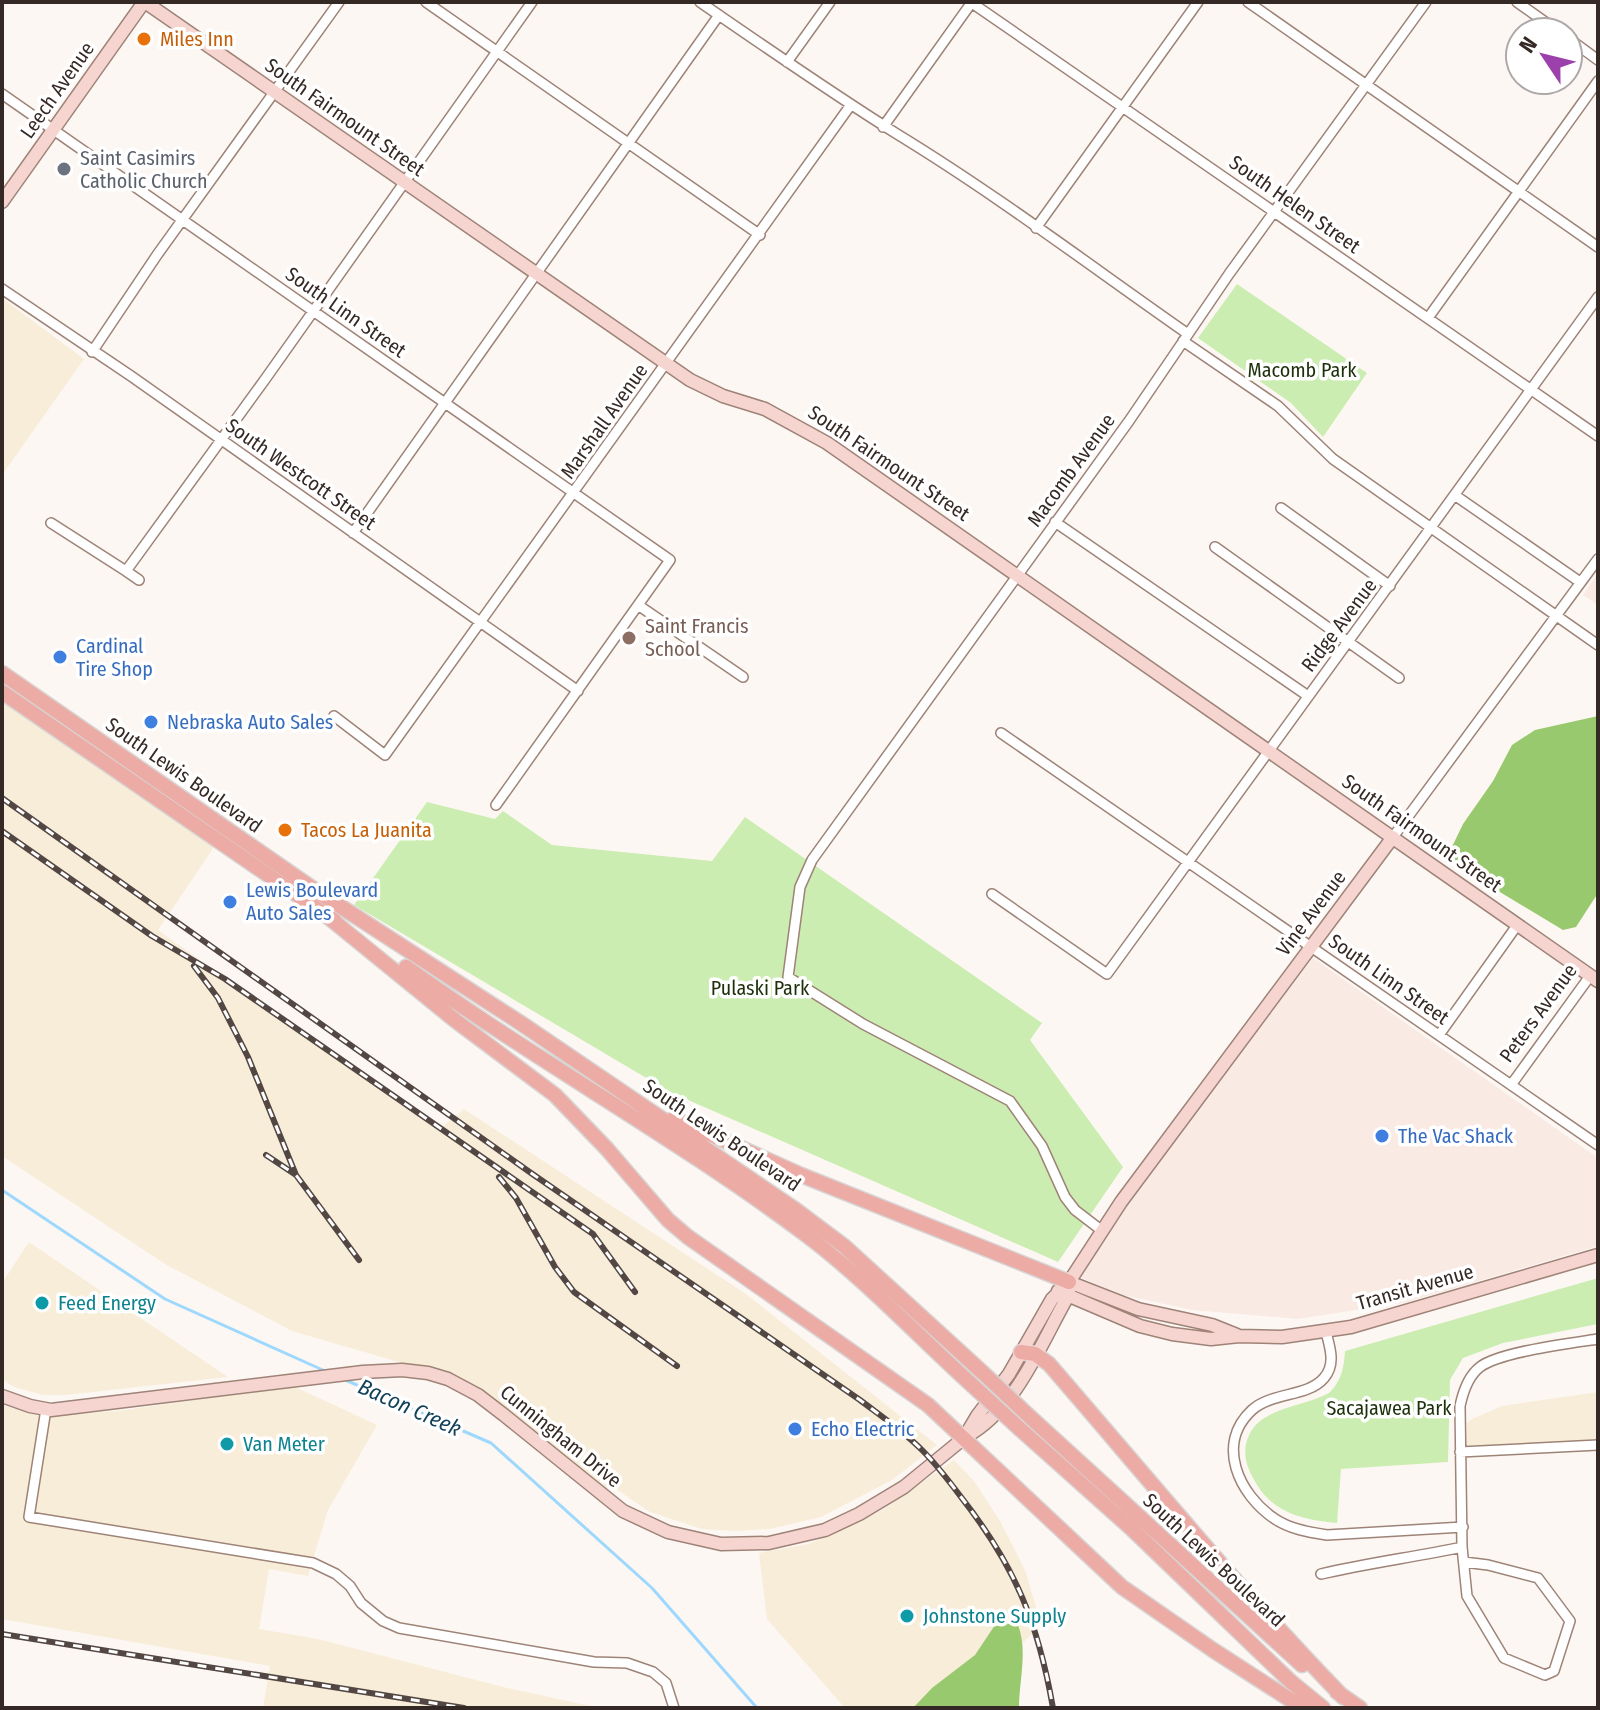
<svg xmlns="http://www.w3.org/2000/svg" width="1600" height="1710" font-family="'Fira Sans Condensed',sans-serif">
  <rect width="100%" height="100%" fill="#fdf7f4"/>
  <path fill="#faeae4" d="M 1598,573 L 1598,605 L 1583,595 Z
    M 1313,958 L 1598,1158 L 1598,1246 L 1407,1302 L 1298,1319 L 1192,1310 L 1122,1295 L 1080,1277 L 1139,1187 Z"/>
  <path fill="#f8edd8" d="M 2,298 L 84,359 L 2,475 Z
    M 2,702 L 214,847 L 158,930 L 438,1130 L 464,1109 L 746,1294 L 937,1445 L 892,1480 L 821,1517 L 769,1529 L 736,1531 L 702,1529 L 650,1512 L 613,1487 L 601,1491 L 457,1379 L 292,1331 L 165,1264 L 2,1156 Z
    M 29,1242 L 142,1319 L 228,1377 L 66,1395 L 43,1395 L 14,1387 L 2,1379 L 2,1283 Z
    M 293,1386 L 377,1425 L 328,1510 L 308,1576 L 269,1569 L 259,1629 L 318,1639 L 503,1687 L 599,1708 L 263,1708 L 270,1666 L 2,1619 L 2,1405 L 39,1416 L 118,1411 Z
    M 1598,1392 L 1598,1450 L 1466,1455 L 1467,1423 L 1472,1419 L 1502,1406 Z
    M 954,1460 L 974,1481 L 1000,1521 L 1025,1570 L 1041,1624 L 990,1678 L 947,1708 L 845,1708 L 767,1619 L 759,1553 L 808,1544 L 835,1533 L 881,1511 Z"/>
  <path fill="#ccedb1" d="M 1237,284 L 1367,373 L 1323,437 L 1291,403 L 1198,338 Z
    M 427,802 L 495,819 L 503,811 L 552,845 L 712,861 L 745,817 L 1042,1023 L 1030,1040 L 1123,1167 L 1058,1262 L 670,1092 L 354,905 Z
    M 1598,1278 L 1598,1324 L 1503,1343 L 1463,1358 L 1450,1380 L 1448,1462 L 1341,1469 L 1337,1523 C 1305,1520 1275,1514 1257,1485 C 1249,1471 1243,1460 1246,1444 C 1253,1412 1288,1409 1315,1399 C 1320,1397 1327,1395 1331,1391 C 1342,1379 1344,1366 1345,1351 Z"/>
  <path fill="#99c96e" d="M 1598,716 L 1598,893 L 1576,927 L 1563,930 L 1455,865 L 1450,851 L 1463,824 L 1493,781 L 1512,745 L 1535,730 Z
    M 997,1622 L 1018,1625 C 1028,1651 1019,1681 1019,1708 L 913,1708 L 932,1688 L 975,1655 Z"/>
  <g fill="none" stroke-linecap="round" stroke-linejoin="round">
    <path stroke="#9ed8fc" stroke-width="3" d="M 2,1190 L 165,1299 L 325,1371
      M 343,1379 L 491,1443 L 652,1588 L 757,1708"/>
    <defs>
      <path id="street" d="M 426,2 L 760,235
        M 700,2 C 765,47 830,92 897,134 C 997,195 1092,267 1188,334
        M 1248,2 L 1598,247
        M 1517,2 L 1559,32
        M 972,3 L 1598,436
        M 1568,38 L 1598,60
        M 787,62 L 830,2
        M 2,94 L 670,560 L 496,805
        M 883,127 L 972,2
        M 1036,228 L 1198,2
        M 2,289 L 131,376 L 578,691
        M 1428,318 L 1598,81
        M 1183,341 L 1278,406 L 1333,459 L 1598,645
        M 92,352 L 157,255 L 339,2
        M 1456,496 L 1580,582
        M 1281,508 L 1390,586
        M 1055,522 L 1308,696
        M 51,523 L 126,571 L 266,378 L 532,2
        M 353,533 L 719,15
        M 1215,547 L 1399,678
        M 126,571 L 139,580
        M 638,605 L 743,677
        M 334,716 L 385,755 L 850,106
        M 1001,733 L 1598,1145
        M 1393,837 L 1598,559
        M 992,894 L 1107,974 L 1598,297
        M 1439,1035 L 1518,924
        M 1511,1085 L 1590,976
        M 1101,1230 L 1075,1210 L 1065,1197 L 1042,1146 L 1010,1101 L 863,1024 L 788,977 L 800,887 L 812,860 L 1129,421 L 1229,274 L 1426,2
        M 1326,1332 C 1330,1348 1336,1364 1324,1378 C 1308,1397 1272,1392 1252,1410 C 1215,1444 1239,1495 1275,1519 C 1290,1529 1308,1532 1327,1535 L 1463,1527
        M 46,1409 L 29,1517 L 313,1563 L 336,1574 L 350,1586 L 361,1603 L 383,1621 L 399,1628 L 594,1662 L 627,1663 L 653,1672 L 666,1683 L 674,1708
        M 1460,1452 L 1598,1445
        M 1464,1562 L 1488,1565 L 1538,1578 L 1570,1621 L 1554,1671 L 1545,1675 L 1504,1658 L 1467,1596 L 1462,1547 L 1460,1406 C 1463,1392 1468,1376 1480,1367 C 1499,1352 1572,1343 1598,1339
        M 1321,1574 C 1368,1563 1415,1557 1462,1547"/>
      <path id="secondary" d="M 145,2 L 690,380 L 723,396 L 765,409 L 827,443 L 1598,981
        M 2,202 L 144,2
        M 1069,1282 L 1138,1309 L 1212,1325 L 1237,1335
        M 1058,1291 L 1140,1326 L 1172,1334 L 1211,1339 L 1239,1336 L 1282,1337 L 1351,1327 L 1598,1255
        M 2,1396 L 30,1406 L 51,1410 L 363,1372 L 402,1370 L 428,1373 L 448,1379 L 478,1395 L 504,1415 L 623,1511 L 668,1532 L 721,1544 L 769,1543 L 825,1530 L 859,1514 L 904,1487 L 964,1438 L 977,1416 L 1009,1374 L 1052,1299 L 1069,1282 L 1121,1202 L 1393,837
        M 967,1436 C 1017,1408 1041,1343 1068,1296 L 1069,1290"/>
      <path id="primary" d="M 2,673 L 312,888 L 522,1024 L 796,1210 L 844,1246 L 982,1372
        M 2,692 L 335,921
        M 327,916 L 456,1021 L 555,1095 L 607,1149 L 668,1220 L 688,1237 L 928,1405 L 1122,1587 L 1213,1650 L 1303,1708
        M 406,967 C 536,1061 677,1138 805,1234 C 865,1279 917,1335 972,1385
        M 674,1118 L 801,1175 L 1069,1282
        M 1021,1352 L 1035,1354 L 1049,1364 C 1146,1476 1240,1591 1343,1697
        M 1030,1417 L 1302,1665
        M 1020,1429 L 1132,1529 L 1290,1681 L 1323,1708
        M 1337,1692 L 1360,1708"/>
    </defs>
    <use href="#street" stroke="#9e8377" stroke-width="12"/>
    <use href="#secondary" stroke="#9e8377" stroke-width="15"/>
    <use href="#primary" stroke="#d7d4d3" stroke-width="17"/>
    <use href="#street" stroke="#fff" stroke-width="9"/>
    <use href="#secondary" stroke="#f6d5d1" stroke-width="12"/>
    <use href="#primary" stroke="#ecaba4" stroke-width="14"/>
    <defs>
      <path id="rail" d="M 2,798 L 531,1173 L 860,1400 C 881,1416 903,1431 922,1450 C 936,1464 949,1481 961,1497 C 1015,1566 1038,1622 1053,1708
        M 2,831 L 152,936 L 225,979 L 593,1234 L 635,1292
        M 194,966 L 218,998 L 248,1057 L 296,1175 L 359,1260
        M 266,1155 L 296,1175
        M 499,1177 L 516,1198 L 555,1267 L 574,1292 L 677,1366
        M 2,1634 L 464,1708"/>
    </defs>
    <use href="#rail" stroke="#534744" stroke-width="6"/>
    <use href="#rail" stroke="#fff" stroke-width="3" stroke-dasharray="9" stroke-linecap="butt"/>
    <defs>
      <path id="primary-bridge" d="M 982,1372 L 1030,1417
        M 972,1385 L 1020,1429"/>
    </defs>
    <use href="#primary-bridge" stroke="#d7d4d3" stroke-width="17" stroke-linecap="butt"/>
    <use href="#primary-bridge" stroke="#ecaba4" stroke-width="14"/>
  </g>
  <g fill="#e8710a" stroke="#fff" stroke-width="3">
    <circle cx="144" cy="39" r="8"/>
    <circle cx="285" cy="830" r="8"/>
  </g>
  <circle fill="#6b7280" stroke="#fff" stroke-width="3" cx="64" cy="169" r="8"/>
  <circle fill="#8d6e63" stroke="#fff" stroke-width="3" cx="629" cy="638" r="8"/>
  <g fill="#3f7fe0" stroke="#fff" stroke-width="3">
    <circle cx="60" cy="657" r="8"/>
    <circle cx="151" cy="722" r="8"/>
    <circle cx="230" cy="902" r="8"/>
    <circle cx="1382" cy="1136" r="8"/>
    <circle cx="795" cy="1429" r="8"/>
  </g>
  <g fill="#0f9aa8" stroke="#fff" stroke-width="3">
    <circle cx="42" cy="1303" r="8"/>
    <circle cx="227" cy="1444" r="8"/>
    <circle cx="907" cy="1616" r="8"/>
  </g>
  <g text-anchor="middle" stroke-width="7" stroke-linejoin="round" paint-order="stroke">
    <g font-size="20" fill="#c56008" stroke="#fff" text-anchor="start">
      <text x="160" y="46">Miles Inn</text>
      <text x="301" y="837">Tacos La Juanita</text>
    </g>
    <g font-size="20" fill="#352925" stroke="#fff">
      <text transform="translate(57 90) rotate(-55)" y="7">Leech Avenue</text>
      <text transform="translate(345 117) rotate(35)" y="7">South Fairmount Street</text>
      <text transform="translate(1295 204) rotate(35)" y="7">South Helen Street</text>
      <text transform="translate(346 312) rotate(35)" y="7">South Linn Street</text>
      <text transform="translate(604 421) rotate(-55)" y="7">Marshall Avenue</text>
      <text transform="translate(889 463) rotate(34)" y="7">South Fairmount Street</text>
      <text transform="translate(1071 470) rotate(-54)" y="7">Macomb Avenue</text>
      <text transform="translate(301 474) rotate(35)" y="7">South Westcott Street</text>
      <text transform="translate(1339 625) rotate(-53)" y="7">Ridge Avenue</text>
      <text transform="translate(184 775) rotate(35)" y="7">South Lewis Boulevard</text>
      <text transform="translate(1422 833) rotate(35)" y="7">South Fairmount Street</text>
      <text transform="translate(1311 913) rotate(-53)" y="7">Vine Avenue</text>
      <text transform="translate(1389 979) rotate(35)" y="7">South Linn Street</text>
      <text transform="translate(1538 1013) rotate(-54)" y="7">Peters Avenue</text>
      <text transform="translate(722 1135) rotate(34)" y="7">South Lewis Boulevard</text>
      <text transform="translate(1415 1287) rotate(-16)" y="7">Transit Avenue</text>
      <text transform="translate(561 1436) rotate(39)" y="7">Cunningham Drive</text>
      <text transform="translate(1214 1560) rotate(43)" y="7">South Lewis Boulevard</text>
    </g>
    <g font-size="20" fill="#5b616d" stroke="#fff" text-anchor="start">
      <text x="80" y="165">Saint Casimirs<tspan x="80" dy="23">Catholic Church</tspan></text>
    </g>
    <g font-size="20" fill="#1e300b" stroke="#fff">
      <text x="1302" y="377">Macomb Park</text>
      <text x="760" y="995">Pulaski Park</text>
      <text x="1389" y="1415">Sacajawea Park</text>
    </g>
    <g font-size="20" fill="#785e54" stroke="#fff" text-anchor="start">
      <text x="645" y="633">Saint Francis<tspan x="645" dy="23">School</tspan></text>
    </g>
    <g font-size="20" fill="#366cbe" stroke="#fff" text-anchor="start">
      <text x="76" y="653">Cardinal<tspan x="76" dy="23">Tire Shop</tspan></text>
      <text x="167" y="729">Nebraska Auto Sales</text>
      <text x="246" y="897">Lewis Boulevard<tspan x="246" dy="23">Auto Sales</tspan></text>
      <text x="1398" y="1143">The Vac Shack</text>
      <text x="811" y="1436">Echo Electric</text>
    </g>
    <g font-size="20" fill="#0d838f" stroke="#fff" text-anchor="start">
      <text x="58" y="1310">Feed Energy</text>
      <text x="243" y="1451">Van Meter</text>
      <text x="923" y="1623">Johnstone Supply</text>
    </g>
    <g font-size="22" font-style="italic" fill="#134159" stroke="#fff">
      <text transform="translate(410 1407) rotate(24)" y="8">Bacon Creek</text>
    </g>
  </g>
  <rect width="1600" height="1710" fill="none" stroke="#352925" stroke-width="8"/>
  <g transform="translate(1544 56) rotate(305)"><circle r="38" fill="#ffffff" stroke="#aea9a8" stroke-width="2"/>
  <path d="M0-6L14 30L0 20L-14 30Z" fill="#9c40ab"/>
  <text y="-12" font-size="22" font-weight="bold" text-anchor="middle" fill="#352925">N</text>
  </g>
</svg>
